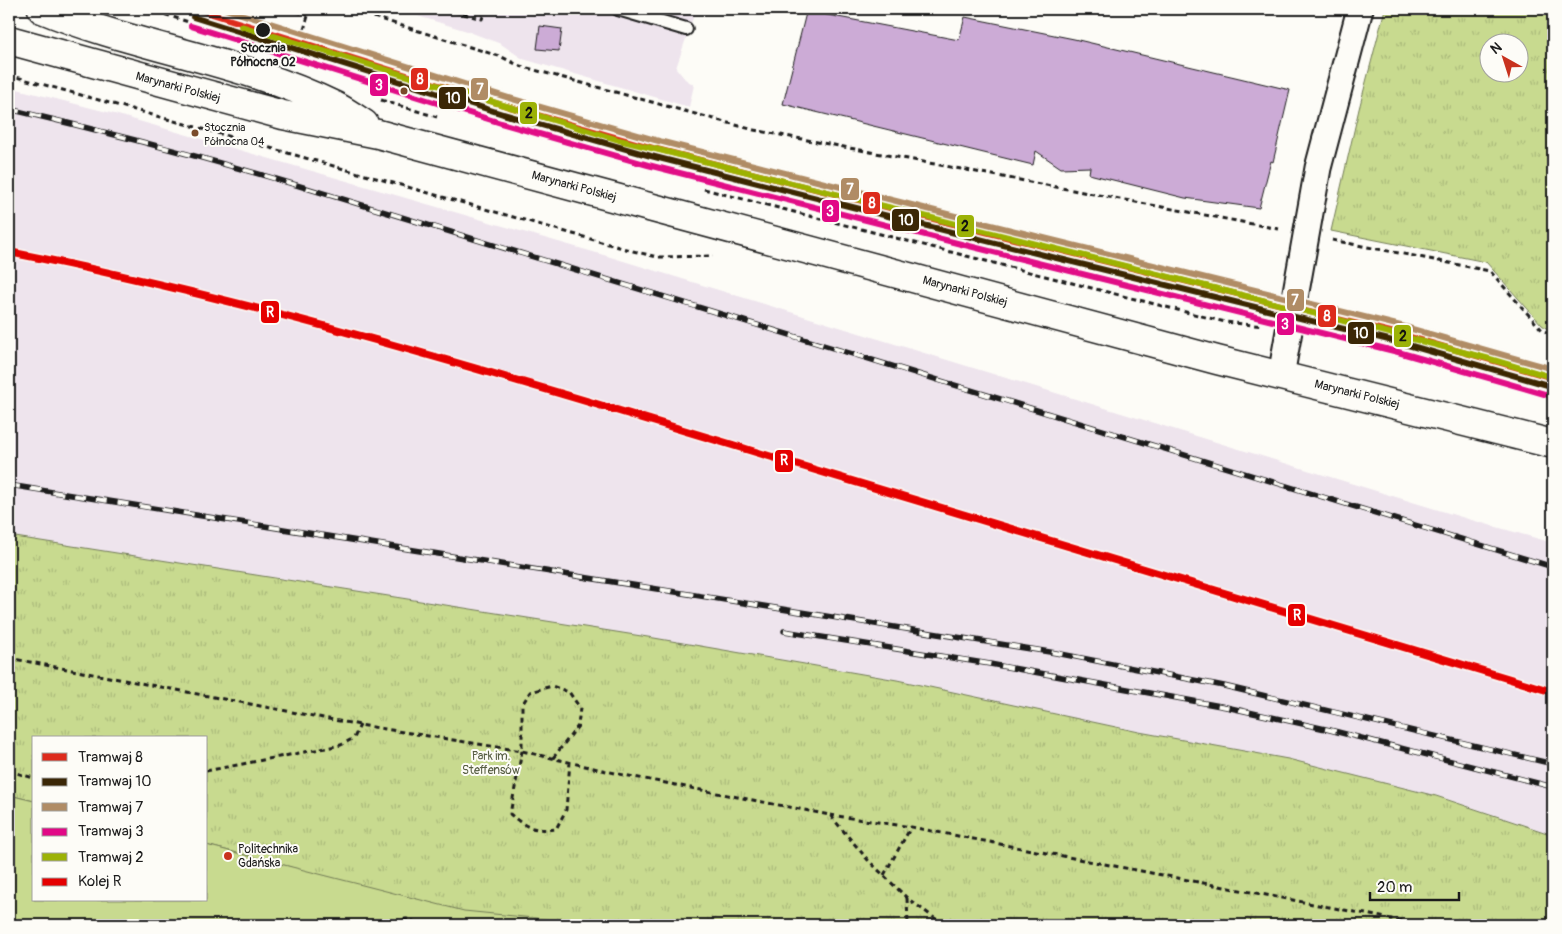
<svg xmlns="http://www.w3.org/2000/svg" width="1562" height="934" font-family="Pangolin,sans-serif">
  <defs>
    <pattern id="grass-tufts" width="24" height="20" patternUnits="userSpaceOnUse" patternTransform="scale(1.25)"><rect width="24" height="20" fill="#c8da8f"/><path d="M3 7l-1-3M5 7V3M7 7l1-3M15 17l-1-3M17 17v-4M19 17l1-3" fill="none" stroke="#abba7b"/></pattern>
  </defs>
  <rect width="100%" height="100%" fill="#fdfcf7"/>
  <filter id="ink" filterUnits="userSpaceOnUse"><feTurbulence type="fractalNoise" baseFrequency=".02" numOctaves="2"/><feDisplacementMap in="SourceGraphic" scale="10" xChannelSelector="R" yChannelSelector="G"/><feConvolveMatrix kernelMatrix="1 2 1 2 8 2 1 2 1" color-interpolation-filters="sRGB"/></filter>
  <g filter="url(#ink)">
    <path fill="#eee4ed" d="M 395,9 L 696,9 L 676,68 L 685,79 L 694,85 L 689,107 L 523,59 L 501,44 L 467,31 Z
      M 9,87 L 111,113 L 607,256 L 1468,519 L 1553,543 L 1553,835 L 1436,796 L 1288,759 L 1139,732 L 897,680 L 427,602 L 9,536 Z"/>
    <path fill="url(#grass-tufts)" stroke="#727b56" fill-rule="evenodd" d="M 1385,9 L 1553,9 L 1553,330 L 1546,328 L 1542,325 L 1486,262 L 1331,231 L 1359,109 ZM 1490,42 L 1520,42 L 1520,72 L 1490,72 Z
      M 9,536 L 654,638 L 897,680 L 1139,732 L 1288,759 L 1436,796 L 1553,835 L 1553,925 L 276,925 L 291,867 L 206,845 L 206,738 L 34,738 L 34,801 L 9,795 Z"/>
    <path fill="#c8da8f" stroke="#727b56" d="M 9,795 L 34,801 L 34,900 L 206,900 L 206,845 L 464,911 L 604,925 L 9,925 Z"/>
    <path fill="#ccabd6" stroke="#1c1c1c" d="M 806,13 L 817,13 L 959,40 L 965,17 L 1074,39 L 1290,90 L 1273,162 L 1271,161 L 1259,208 L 1185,198 L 1089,174 L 1090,167 L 1061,168 L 1036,151 L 1033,165 L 783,104 Z
      M 540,26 L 562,29 L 559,51 L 537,49 Z"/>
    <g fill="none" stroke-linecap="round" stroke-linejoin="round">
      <defs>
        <path id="service" d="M 618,9 L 686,29"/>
        <path id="minor" d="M 1281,376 L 1318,168 L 1360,9"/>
        <path id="secondary" d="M 42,9 C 137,48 242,60 335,106 C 345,111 355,118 364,124
          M 9,40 L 283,115 L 378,134 L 1217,360 L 1553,444"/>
      </defs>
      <use href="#service" stroke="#1c1c1c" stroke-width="16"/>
      <use href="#minor" stroke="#1c1c1c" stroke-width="29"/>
      <use href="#secondary" stroke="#1c1c1c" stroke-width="31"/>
      <path stroke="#1c1c1c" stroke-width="3" stroke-dasharray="5 4" stroke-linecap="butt" d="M 148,9 L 198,25
        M 288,9 L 308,15
        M 348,9 L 502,57 L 520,66 L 754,130 L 1279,229
        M 446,9 L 482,19 L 486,9
        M 278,49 L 297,54 L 310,9
        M 297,54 L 377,79 L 388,81 L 563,138
        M 9,75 L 228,136 L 633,251 L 657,257 L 713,256
        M 381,100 L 437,117
        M 704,189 L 1225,322 L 1263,326
        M 1332,240 L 1490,271 L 1543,331 L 1553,334
        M 1317,332 L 1337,336 L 1477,369 L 1553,400
        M 9,658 L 360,725 L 522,751 L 619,774 L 830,815 L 868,860 L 907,898 L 944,925
        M 553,758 L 578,726 L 580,708 L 569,692 L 552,686 L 530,692 L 522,705 L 522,751 L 510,814 C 526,828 534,831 556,829 L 566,810 L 570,762
        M 9,771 L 34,778
        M 206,771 L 341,745 L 354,738 L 360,725
        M 830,815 L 911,827 L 1423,925
        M 884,875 L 911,827
        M 907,898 L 908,925
        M 396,925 C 402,917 411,917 417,925"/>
      <use href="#service" stroke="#fdfcf7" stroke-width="12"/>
      <use href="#minor" stroke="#fdfcf7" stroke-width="25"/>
      <use href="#secondary" stroke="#fdfcf7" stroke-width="28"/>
      <defs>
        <path id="rail" d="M 9,109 C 108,132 206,158 303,187 L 1553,567
          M 9,485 L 1056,653 L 1224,686 L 1553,764
          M 784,631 L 990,664 L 1226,707 L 1330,730 L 1553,787"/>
      </defs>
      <use href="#rail" stroke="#1c1c1c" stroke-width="5.5"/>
      <use href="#rail" stroke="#fdfcf7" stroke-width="4" stroke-dasharray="11" stroke-linecap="butt"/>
      <defs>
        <path id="rail-1" d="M 9,252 C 260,301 504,376 749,450 C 1017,531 1285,611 1553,692"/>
      </defs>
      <use href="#rail-1" stroke="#fdfcf7" stroke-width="11"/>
      <use href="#rail-1" stroke="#e50000" stroke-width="8"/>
      <defs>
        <path id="tram-1" d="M 196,9 L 506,106 L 653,148 L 965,227 L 1403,335 L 1553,378"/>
        <path id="tram-2" d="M 193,17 L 503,114 L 651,156 L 963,235 L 1401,343 L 1551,386"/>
        <path id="tram-3" d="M 225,9 L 509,98 L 655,140 L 967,219 L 1405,327 L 1553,369"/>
        <path id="tram-4" d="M 191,26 L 501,123 L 648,165 L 961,244 L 1398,352 L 1548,395"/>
        <path id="tram-5" d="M 241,26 L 619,140 L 1262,300 L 1490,359 L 1548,376"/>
      </defs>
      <use href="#tram-1" stroke="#fdfcf7" stroke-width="10"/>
      <use href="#tram-2" stroke="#fdfcf7" stroke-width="10"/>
      <use href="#tram-3" stroke="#fdfcf7" stroke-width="10"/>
      <use href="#tram-4" stroke="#fdfcf7" stroke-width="10"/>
      <use href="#tram-5" stroke="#fdfcf7" stroke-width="10"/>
      <use href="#tram-1" stroke="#dd2b1c" stroke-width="6"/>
      <use href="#tram-2" stroke="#3b2706" stroke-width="6"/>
      <use href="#tram-3" stroke="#b08c65" stroke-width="6"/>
      <use href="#tram-4" stroke="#e10886" stroke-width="6"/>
      <use href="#tram-5" stroke="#9cb206" stroke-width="6"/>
    </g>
  </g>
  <circle fill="#1c1c1c" stroke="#fdfcf7" stroke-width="2" cx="263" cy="30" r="8"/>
  <g fill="#7a4b2a" stroke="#fdfcf7" stroke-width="2">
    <circle cx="404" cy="91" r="4.5"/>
    <circle cx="195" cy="133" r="4.5"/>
  </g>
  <circle fill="#c8321e" stroke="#fdfcf7" stroke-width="2" cx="228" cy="856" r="5"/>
  <g text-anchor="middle" stroke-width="4" stroke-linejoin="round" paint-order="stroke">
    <g font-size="11" fill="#1c1c1c" stroke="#fdfcf7" text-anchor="start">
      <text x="204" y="131">Stocznia<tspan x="204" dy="14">Północna 04</tspan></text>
    </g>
    <g font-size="12" font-weight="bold" fill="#1c1c1c" stroke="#fdfcf7">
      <text x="263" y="52">Stocznia<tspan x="263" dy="14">Północna 02</tspan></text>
    </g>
    <g font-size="12" fill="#1c1c1c" stroke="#fdfcf7">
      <text transform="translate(178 87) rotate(15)" y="4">Marynarki Polskiej</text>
      <text transform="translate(574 186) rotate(15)" y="4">Marynarki Polskiej</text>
      <text transform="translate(965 291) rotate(15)" y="4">Marynarki Polskiej</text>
      <text transform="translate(1357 394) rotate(14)" y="4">Marynarki Polskiej</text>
    </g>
    <g font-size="12" fill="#585e44" stroke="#fdfcf7">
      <text x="491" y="760">Park im.<tspan x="491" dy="14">Steffensów</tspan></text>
    </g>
    <g font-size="12" fill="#1c1c1c" stroke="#fdfcf7" text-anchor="start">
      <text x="238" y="853">Politechnika<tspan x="238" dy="14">Gdańska</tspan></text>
    </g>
  </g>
  <g stroke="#fdfcf7" stroke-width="2">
    <rect x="410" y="67" width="19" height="24" rx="5" fill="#dd2b1c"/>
    <rect x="369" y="73" width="20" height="24" rx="5" fill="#e10886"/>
    <rect x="470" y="77" width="19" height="24" rx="5" fill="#b08c65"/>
    <rect x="438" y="86" width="29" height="24" rx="5" fill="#3b2706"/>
    <rect x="519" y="101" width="19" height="24" rx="5" fill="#9cb206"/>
    <rect x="840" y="177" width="20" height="24" rx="5" fill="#b08c65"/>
    <rect x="862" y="191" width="19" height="24" rx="5" fill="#dd2b1c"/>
    <rect x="821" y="199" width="19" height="24" rx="5" fill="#e10886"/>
    <rect x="891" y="208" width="29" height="24" rx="5" fill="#3b2706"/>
    <rect x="956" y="214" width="19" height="24" rx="5" fill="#9cb206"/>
    <rect x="1286" y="288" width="19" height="24" rx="5" fill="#b08c65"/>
    <rect x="260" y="300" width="20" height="24" rx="5" fill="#e50000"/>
    <rect x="1317" y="304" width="20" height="24" rx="5" fill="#dd2b1c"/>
    <rect x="1276" y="312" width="19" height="24" rx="5" fill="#e10886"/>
    <rect x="1347" y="321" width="28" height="24" rx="5" fill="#3b2706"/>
    <rect x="1393" y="324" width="19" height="24" rx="5" fill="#9cb206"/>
    <rect x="774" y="449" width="20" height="24" rx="5" fill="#e50000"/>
    <rect x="1287" y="603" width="19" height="24" rx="5" fill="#e50000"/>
  </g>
  <g font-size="14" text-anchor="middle" font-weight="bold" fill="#fff">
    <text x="420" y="84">8</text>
    <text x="379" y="90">3</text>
    <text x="480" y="94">7</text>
    <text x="453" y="103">10</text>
    <text x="850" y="194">7</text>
    <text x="872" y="208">8</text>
    <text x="830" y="216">3</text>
    <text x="906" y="225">10</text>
    <text x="1295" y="305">7</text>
    <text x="270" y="317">R</text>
    <text x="1327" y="321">8</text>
    <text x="1285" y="329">3</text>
    <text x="1361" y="338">10</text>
    <text x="784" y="465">R</text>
    <text x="1297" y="620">R</text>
  </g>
  <g font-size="14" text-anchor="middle" font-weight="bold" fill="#111">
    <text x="529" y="118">2</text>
    <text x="965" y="231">2</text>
    <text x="1403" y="341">2</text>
  </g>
  <rect width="1562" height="934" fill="none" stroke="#fdfcf7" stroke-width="30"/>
  <rect x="15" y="15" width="1532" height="904" fill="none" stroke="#1c1c1c" stroke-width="2" filter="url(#ink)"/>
  <rect x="32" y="736" width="175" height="165" fill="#fdfcf7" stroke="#a3a29f"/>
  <rect x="42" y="753" width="25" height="8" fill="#dd2b1c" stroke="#a3a29f"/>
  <text x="78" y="762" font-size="15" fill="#1c1c1c">Tramwaj 8</text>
  <rect x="42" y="778" width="25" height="8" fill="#3b2706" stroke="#a3a29f"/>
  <text x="78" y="786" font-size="15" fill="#1c1c1c">Tramwaj 10</text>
  <rect x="42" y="803" width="25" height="8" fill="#b08c65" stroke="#a3a29f"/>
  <text x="78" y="812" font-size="15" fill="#1c1c1c">Tramwaj 7</text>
  <rect x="42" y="828" width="25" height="8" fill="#e10886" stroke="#a3a29f"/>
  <text x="78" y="836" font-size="15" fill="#1c1c1c">Tramwaj 3</text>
  <rect x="42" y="853" width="25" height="8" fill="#9cb206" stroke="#a3a29f"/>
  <text x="78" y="862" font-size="15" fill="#1c1c1c">Tramwaj 2</text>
  <rect x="42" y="878" width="25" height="8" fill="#e50000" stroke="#a3a29f"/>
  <text x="78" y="886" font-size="15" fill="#1c1c1c">Kolej R</text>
  <g transform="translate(1504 58) rotate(321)"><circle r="24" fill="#fdfcf7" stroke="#a3a29f"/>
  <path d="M0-4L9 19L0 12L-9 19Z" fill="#c8321e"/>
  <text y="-8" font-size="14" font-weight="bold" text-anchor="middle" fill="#1c1c1c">N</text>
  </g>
  <path d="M1370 892v8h89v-8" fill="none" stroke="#1c1c1c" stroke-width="2.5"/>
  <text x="1377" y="892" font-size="15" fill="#1c1c1c" stroke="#fdfcf7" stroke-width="4" paint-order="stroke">20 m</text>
</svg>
